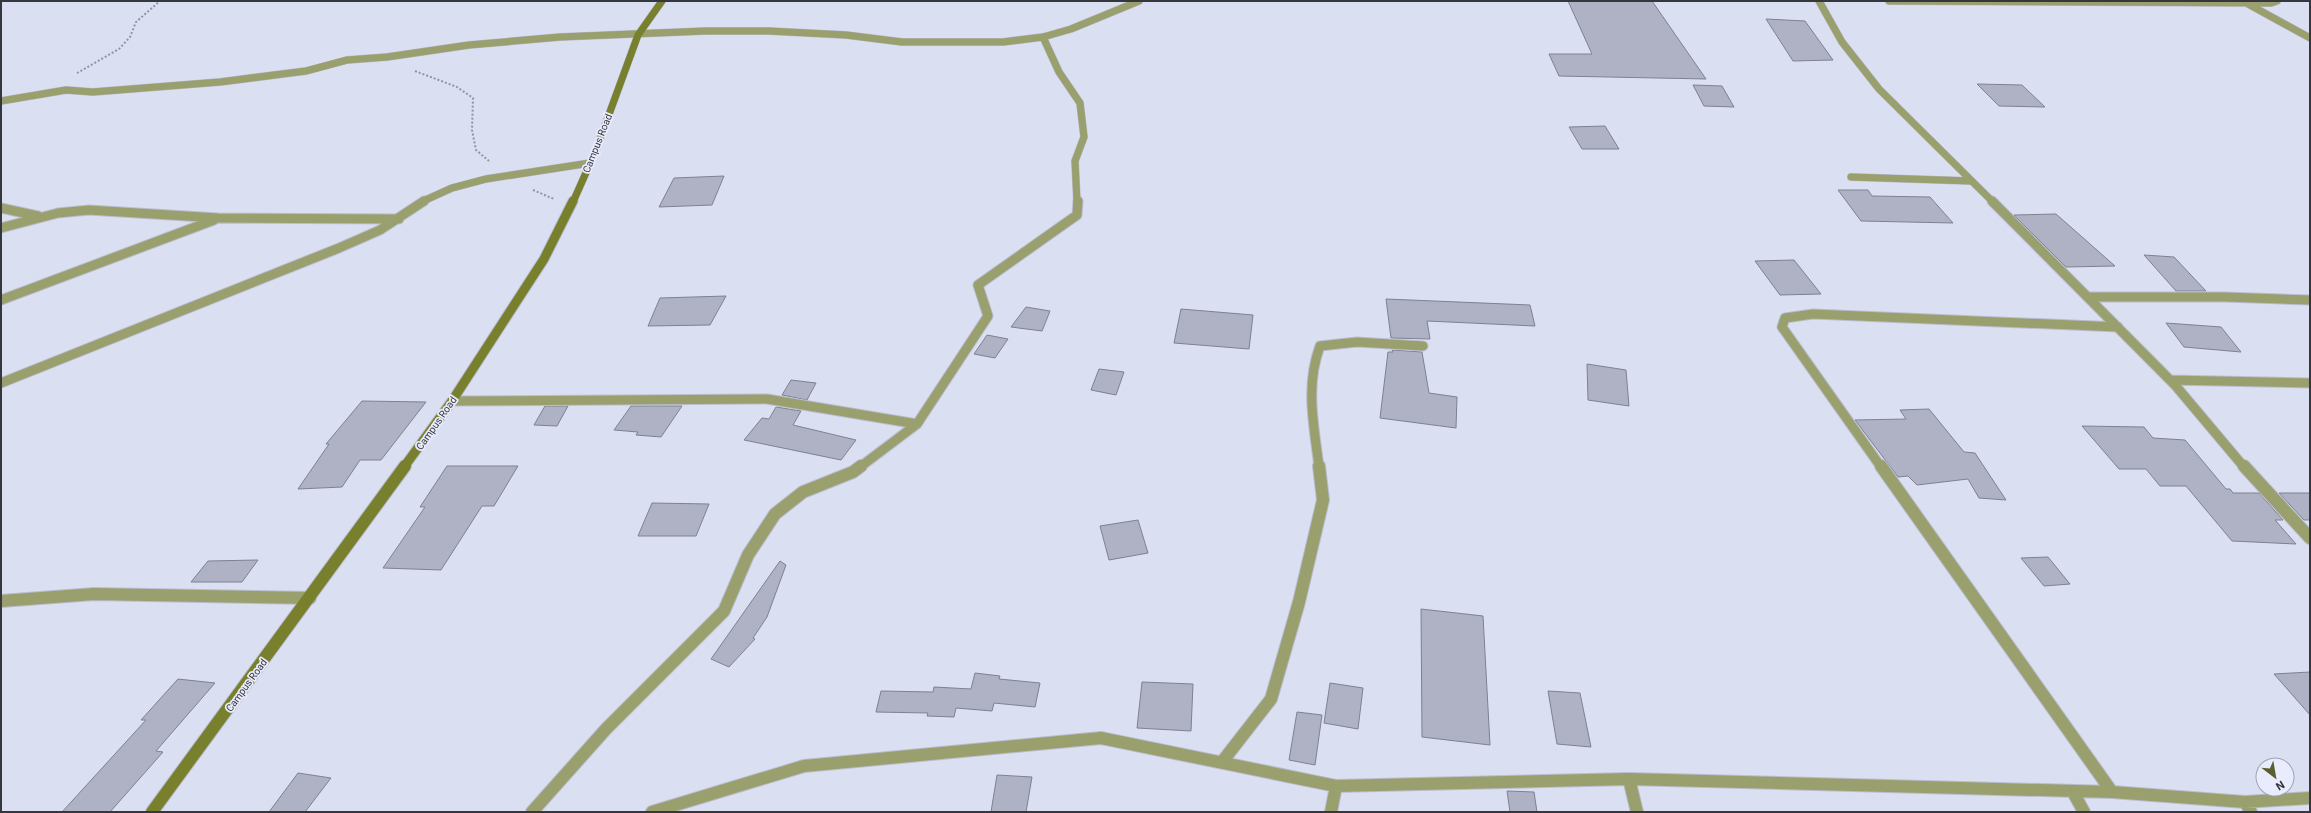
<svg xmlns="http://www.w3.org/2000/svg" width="2311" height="813" font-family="Roboto,sans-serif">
  <rect width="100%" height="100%" fill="#dbdff2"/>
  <path fill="#afb2c5" stroke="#7e8192" d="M 1568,1 L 1652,1 L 1706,79 L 1559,76 L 1549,54 L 1592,54 Z
    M 1766,19 L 1805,21 L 1833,60 L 1793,61 Z
    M 1977,84 L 2022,85 L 2045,107 L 1999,106 Z
    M 1693,85 L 1722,86 L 1734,107 L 1704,106 Z
    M 1605,126 L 1619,149 L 1582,149 L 1569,127 Z
    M 724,176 L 712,205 L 659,207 L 674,178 Z
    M 1838,190 L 1868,190 L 1872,196 L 1930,197 L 1953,223 L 1861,221 Z
    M 2056,214 L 2115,266 L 2066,267 L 2014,215 Z
    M 2144,255 L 2174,257 L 2206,291 L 2176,291 Z
    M 1794,260 L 1821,294 L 1780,295 L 1755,261 Z
    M 726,296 L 710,325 L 648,326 L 660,298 Z
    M 1386,299 L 1530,305 L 1535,326 L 1427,321 L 1430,339 L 1391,338 Z
    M 1026,307 L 1050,311 L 1042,331 L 1011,327 Z
    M 1181,309 L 1253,315 L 1249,349 L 1174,343 Z
    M 2166,323 L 2221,327 L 2241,352 L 2184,347 Z
    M 987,335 L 1008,339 L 995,358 L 974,354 Z
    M 1392,350 L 1422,352 L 1429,393 L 1457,397 L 1456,428 L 1380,418 L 1388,352 L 1393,352 Z
    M 1587,364 L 1626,370 L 1629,406 L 1588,400 Z
    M 1099,369 L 1124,372 L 1116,395 L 1091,390 Z
    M 791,380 L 816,383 L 807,400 L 782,395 Z
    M 362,401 L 426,402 L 381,460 L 360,460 L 342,487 L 298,489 L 329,444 L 326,444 Z
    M 545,406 L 568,406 L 557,426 L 534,425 Z
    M 631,406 L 682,406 L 661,437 L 636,435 L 638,432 L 614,430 Z
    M 776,407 L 801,411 L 793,425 L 856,440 L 841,460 L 744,440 L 762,418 L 769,419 Z
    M 1929,409 L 1964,452 L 1975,453 L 2006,500 L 1979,498 L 1968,479 L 1917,485 L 1908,476 L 1898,477 L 1855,420 L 1906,419 L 1900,410 Z
    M 2082,426 L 2144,427 L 2153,438 L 2185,440 L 2226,489 L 2230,489 L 2233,493 L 2259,493 L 2283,520 L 2275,520 L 2296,544 L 2232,541 L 2186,486 L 2160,486 L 2146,469 L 2119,469 Z
    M 447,466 L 518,466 L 494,506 L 482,506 L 441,570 L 383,568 L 425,507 L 420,507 Z
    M 2279,493 L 2310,493 L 2310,520 L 2304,520 Z
    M 652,503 L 709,504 L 696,536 L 638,536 Z
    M 1138,520 L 1148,553 L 1109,560 L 1100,526 Z
    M 2048,557 L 2070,584 L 2044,586 L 2021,558 Z
    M 258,560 L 242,582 L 191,582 L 208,561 Z
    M 780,561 L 786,565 L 767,617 L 753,638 L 755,639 L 729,667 L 711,659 Z
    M 1421,609 L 1483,616 L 1490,745 L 1422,737 Z
    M 2310,672 L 2310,715 L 2274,674 Z
    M 975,673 L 1000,676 L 999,679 L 1040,683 L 1035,707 L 994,703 L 992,711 L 956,708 L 954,717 L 927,716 L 928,713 L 876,712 L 881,691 L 933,692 L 934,687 L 971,689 Z
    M 178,679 L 215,683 L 156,751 L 163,752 L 110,812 L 62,812 L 146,720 L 141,720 Z
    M 1142,682 L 1193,684 L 1191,731 L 1137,728 Z
    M 1330,683 L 1363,688 L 1358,729 L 1324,723 Z
    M 1548,691 L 1580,693 L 1591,747 L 1557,744 Z
    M 1297,712 L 1322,715 L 1315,765 L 1289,760 Z
    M 298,773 L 331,778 L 305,812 L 269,812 Z
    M 997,775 L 1032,777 L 1026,812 L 991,812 Z
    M 1507,791 L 1534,792 L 1537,812 L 1510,812 Z"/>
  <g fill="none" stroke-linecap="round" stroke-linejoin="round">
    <defs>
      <path id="lane-far2" d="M 1851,177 L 1971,181
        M 421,202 L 452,188 L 486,179 L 590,163"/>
      <path id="lane-far1" d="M 1,208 L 38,216
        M 1,228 L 58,213 L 89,210 L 218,218 L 399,219
        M 1,300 L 214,220
        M 1,383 L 339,248 L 380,230 L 424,201"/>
      <path id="lane" d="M 1,601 L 94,594 L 310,598"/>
      <path id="street-far2" d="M 1819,1 L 1842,42 L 1879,89 L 1993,202
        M 1889,1 L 2271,3 L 2277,1
        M 2248,4 L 2310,38
        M 1043,37 L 1059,72 L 1080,103 L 1084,137 L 1075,161 L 1077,202
        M 1,101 L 66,90 L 93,92 L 220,82 L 306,71 L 347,60 L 387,57 L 469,45 L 560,37 L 705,31 L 769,31 L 846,35 L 902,42 L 1003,42 L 1043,37 L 1071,29 L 1139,1"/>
      <path id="street-far1" d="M 1992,201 L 2175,385 L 2244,467
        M 2088,297 L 2225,297 L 2310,300
        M 2170,380 L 2310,383
        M 452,401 L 767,399 L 917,424
        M 860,467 L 917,424 L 988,316 L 978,285 L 1077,215 L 1078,201
        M 1319,467 C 1314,426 1305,386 1320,346 L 1357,342 L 1423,346
        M 1881,467 L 1782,327 L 1785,318 L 1813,314 L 2118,327"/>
      <path id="street" d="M 1881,466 L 2112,792
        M 2244,466 L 2310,538
        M 1222,762 L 1271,699 L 1299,602 L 1323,500 L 1319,466
        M 1629,779 L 1637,812
        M 2073,792 L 2084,812
        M 2245,802 L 2251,812
        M 532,812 L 606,729 L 724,611 L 748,555 L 775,514 L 803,492 L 853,472 L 861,466
        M 652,812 L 804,766 L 1101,738 L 1336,786 L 1629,779 L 2112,792 L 2245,802 L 2310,798
        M 1331,812 L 1336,786"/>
      <path id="secondary-far2" d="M 573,202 L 596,150 L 638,35 L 662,1"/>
      <path id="secondary-far1" d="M 404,467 L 452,401 L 544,259 L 573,201"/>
      <path id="secondary" d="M 152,812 L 405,466"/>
    </defs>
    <use href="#lane-far2" stroke="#babdce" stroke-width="8"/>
    <use href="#lane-far1" stroke="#babdce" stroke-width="11"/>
    <use href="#lane" stroke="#babdce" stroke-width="14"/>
    <use href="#street-far2" stroke="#babdce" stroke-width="8"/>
    <use href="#street-far1" stroke="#babdce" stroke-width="11"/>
    <use href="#street" stroke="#babdce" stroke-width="14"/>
    <use href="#secondary-far2" stroke="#babdce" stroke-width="8"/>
    <use href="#secondary-far1" stroke="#babdce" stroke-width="11"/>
    <use href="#secondary" stroke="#babdce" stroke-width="14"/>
    <path stroke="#9194a2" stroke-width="2" stroke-dasharray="2 2" stroke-linecap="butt" d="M 415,71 L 457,87 L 473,98 L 472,130 L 476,150 L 489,161
      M 77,73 L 119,49 L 130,37 L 136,22 L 160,1
      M 533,190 L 554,199"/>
    <use href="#lane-far2" stroke="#999f6d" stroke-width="7"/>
    <use href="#lane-far1" stroke="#999f6d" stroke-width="9"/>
    <use href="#lane" stroke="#999f6d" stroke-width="12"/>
    <use href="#street-far2" stroke="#999f6d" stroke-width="7"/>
    <use href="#street-far1" stroke="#999f6d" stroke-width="9"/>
    <use href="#street" stroke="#999f6d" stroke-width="12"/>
    <use href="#secondary-far2" stroke="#787f2d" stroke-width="7"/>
    <use href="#secondary-far1" stroke="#787f2d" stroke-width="9"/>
    <use href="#secondary" stroke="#787f2d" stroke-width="12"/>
  </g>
  <g text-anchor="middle" stroke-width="3.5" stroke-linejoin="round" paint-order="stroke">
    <g font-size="10" fill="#35363e" stroke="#e9ecfc">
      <text transform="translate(597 143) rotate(-68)" y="4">Campus Road</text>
      <text transform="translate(436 423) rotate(-55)" y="4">Campus Road</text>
      <text transform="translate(246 685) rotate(-54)" y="4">Campus Road</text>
    </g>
  </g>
  <rect width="2311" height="813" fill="none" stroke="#35363e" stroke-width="4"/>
  <g transform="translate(2275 777) rotate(149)"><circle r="19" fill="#e9ecfc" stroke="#a1a3b0"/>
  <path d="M0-3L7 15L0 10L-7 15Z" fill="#5a5f2d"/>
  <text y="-6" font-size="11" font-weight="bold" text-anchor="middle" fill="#35363e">N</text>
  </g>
</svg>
